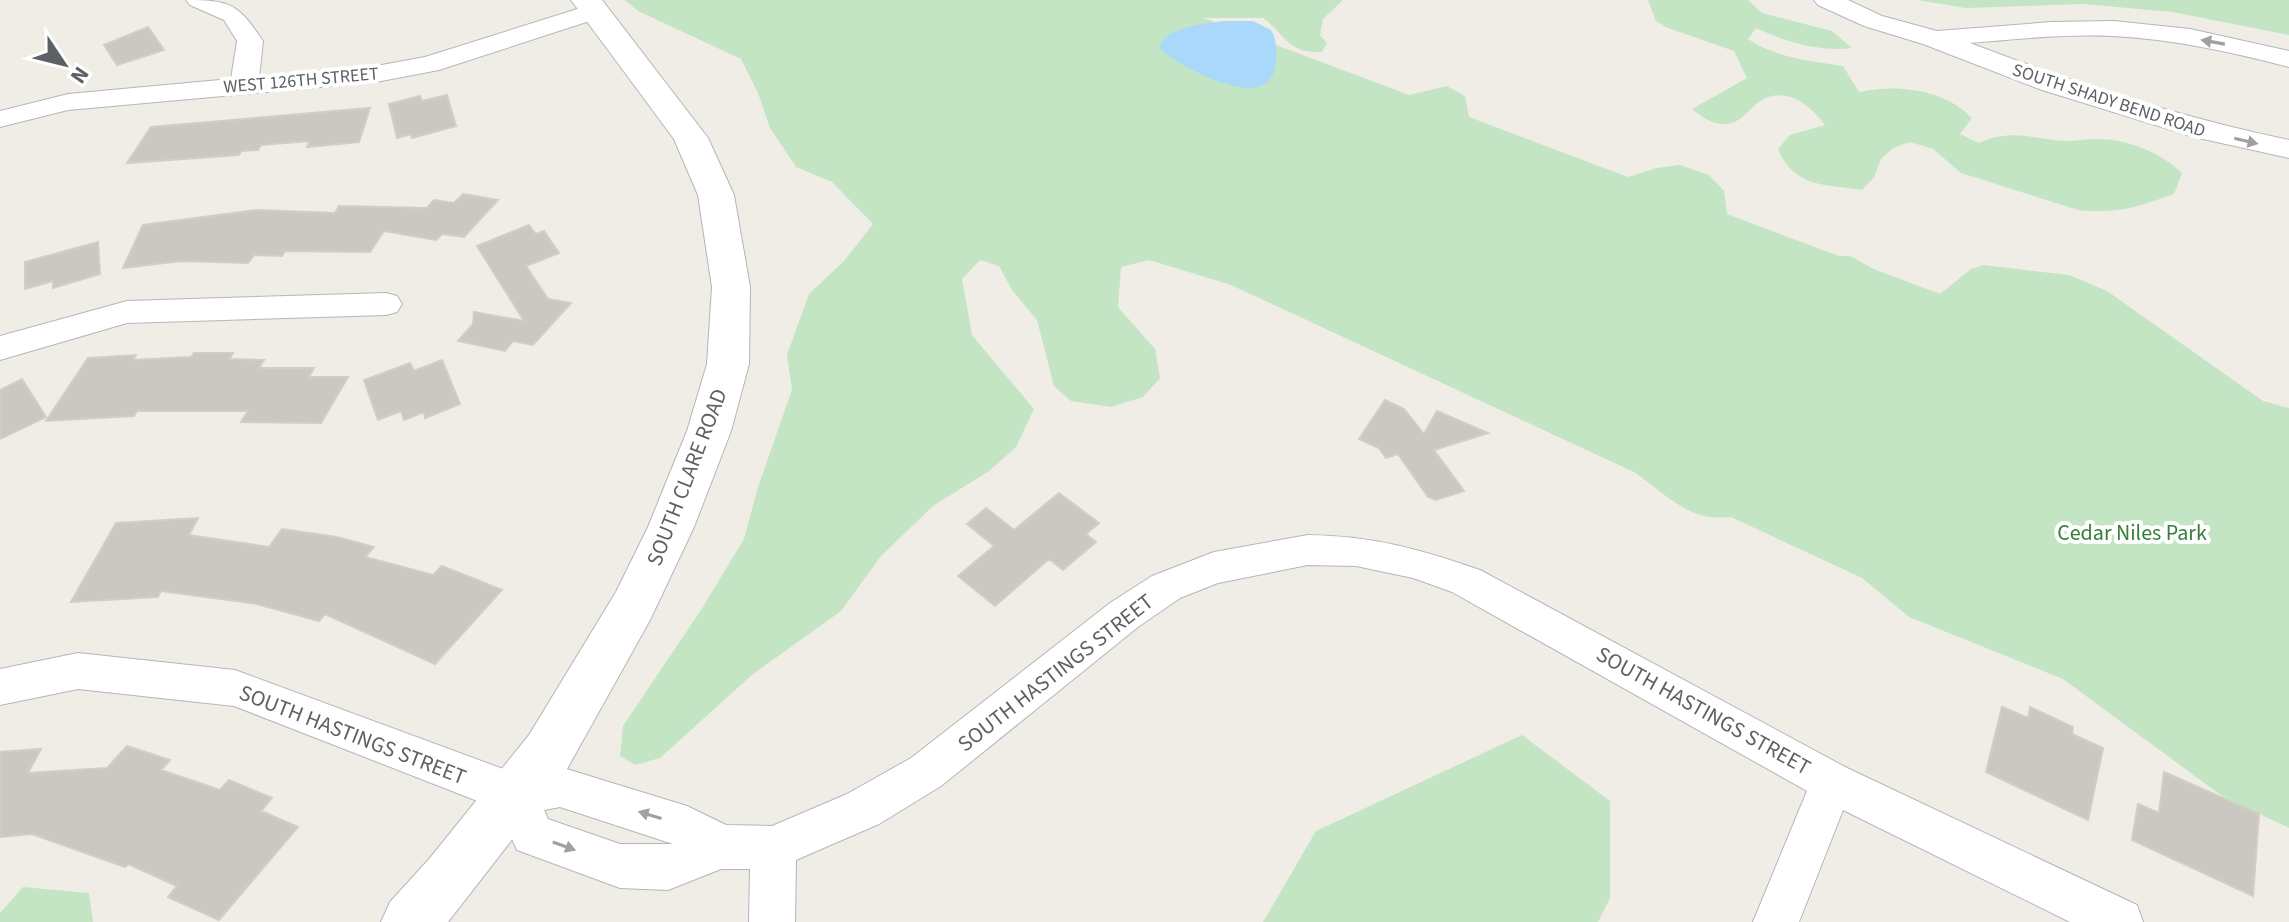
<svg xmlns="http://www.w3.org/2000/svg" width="2289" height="922" font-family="'Source Sans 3',sans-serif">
  <rect width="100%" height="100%" fill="#efede6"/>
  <path fill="#c4e5c3" d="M 625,0 L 1343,0 L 1323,19 L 1320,35 L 1327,43 L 1322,52 C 1286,53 1287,36 1263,18 L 1204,18 L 1409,95 L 1447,86 L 1465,96 L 1469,117 L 1628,177 L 1657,168 L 1680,165 L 1709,175 L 1724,191 L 1727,214 L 1839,256 L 1850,256 L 1874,269 L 1940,294 L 1971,269 L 1984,265 L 2069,275 L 2107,291 L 2263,401 L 2289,408 L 2289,828 L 2222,796 L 2063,679 L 1909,617 L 1862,578 L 1731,517 C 1690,523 1666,494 1634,472 L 1231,285 L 1149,260 L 1121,267 L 1118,307 L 1155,349 L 1160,378 L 1143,397 L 1111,407 L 1071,401 L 1054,386 L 1037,320 L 1012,290 L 999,266 L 980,260 L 962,279 L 972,335 L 1034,409 L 1016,447 L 989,471 L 933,506 L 881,556 L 841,611 L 753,674 L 660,758 L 635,765 L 620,756 L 623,726 L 701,610 L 744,539 L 758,487 L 792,390 L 787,355 L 809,294 L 844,261 L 873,224 L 832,182 L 796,167 L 770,128 L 758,93 L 741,59 L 638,11 Z
    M 1648,0 L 1748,0 L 1762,13 L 1832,31 L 1852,48 C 1818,52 1786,42 1756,28 L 1748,39 C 1777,58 1810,61 1843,66 L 1859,92 C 1897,84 1944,89 1972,118 L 1960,134 L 1979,143 C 2012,128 2032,139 2065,141 C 2076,141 2086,139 2097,139 C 2127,139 2160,152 2182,173 L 2174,194 C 2138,207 2117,214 2078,210 L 1961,173 L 1933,149 L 1910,142 L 1893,148 L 1881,159 L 1874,177 L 1862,190 C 1825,184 1794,188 1778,149 L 1790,135 L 1825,125 C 1811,106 1787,86 1762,100 C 1751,106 1744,120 1731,123 C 1715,127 1703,118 1692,109 L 1747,78 L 1734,51 L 1668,28 L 1656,21 Z
    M 1917,0 L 2289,0 L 2289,35 L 2172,12 L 2083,4 L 1966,8 Z
    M 1522,735 L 1610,801 L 1610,898 L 1598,922 L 1263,922 L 1316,831 Z
    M 23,887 L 89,893 L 93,922 L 0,922 L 0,913 Z"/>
  <path fill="#a9d8fb" d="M 1223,21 L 1253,21 L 1271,30 C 1278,42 1277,54 1275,67 C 1268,116 1178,66 1159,48 C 1164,27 1204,24 1223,21 Z"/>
  <path fill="#cac8c2" stroke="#d3cec4" stroke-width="2" d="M 148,27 L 164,50 L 117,65 L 104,45 Z
    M 447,95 L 456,126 L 412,138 L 411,134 L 397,138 L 389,104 L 420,96 L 422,101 Z
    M 370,108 L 359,142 L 307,147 L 310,141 L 261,145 L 258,150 L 241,151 L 239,155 L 127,163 L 151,127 Z
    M 463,194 L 498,200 L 464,237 L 442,234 L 436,240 L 384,231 L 370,252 L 285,251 L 282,256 L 254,255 L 248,263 L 181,261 L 123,268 L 143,225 L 257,210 L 335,213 L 339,206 L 427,208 L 434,200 L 454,203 Z
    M 529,225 L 536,234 L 544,231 L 559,253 L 526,266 L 548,299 L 571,303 L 533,345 L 513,341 L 505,351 L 458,341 L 473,324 L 474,312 L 524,321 L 477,246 Z
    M 98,242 L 100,274 L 53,288 L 53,281 L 25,289 L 25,262 Z
    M 194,353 L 233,353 L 229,359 L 264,360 L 259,368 L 314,368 L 309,377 L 348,377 L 321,423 L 241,422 L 248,411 L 137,411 L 134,416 L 46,421 L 88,358 L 136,355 L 133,360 L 191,357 Z
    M 442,360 L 460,404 L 425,418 L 424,412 L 404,420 L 401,411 L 378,420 L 364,380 L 410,363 L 414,371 Z
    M 22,379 L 46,417 L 0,439 L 0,390 Z
    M 1385,400 L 1404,409 L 1424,434 L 1437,411 L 1488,433 L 1434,450 L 1464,491 L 1436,500 L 1428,497 L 1398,454 L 1386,458 L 1379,448 L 1359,439 Z
    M 1059,493 L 1099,523 L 1086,534 L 1096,542 L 1063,570 L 1049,559 L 995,606 L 958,576 L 994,546 L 967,524 L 986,508 L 1014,530 Z
    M 198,518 L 189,535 L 269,547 L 282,529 L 337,537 L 374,547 L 365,557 L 433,575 L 442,566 L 502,590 L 435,664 L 325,614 L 319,621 L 257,604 L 161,591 L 158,597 L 71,602 L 116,523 Z
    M 2002,707 L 2028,718 L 2030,707 L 2073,727 L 2072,734 L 2103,748 L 2088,820 L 1986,772 Z
    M 127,746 L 170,760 L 161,770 L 220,790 L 229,780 L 272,798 L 261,811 L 298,827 L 219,920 L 168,897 L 177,886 L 128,864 L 125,867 L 32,834 L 0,837 L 0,752 L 41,749 L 28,773 L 107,768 Z
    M 2164,772 L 2259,814 L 2253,896 L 2132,840 L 2138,804 L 2159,813 Z"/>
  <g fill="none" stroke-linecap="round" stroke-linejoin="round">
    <defs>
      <path id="minor" d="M 186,0 C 231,0 238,4 263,41 L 259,77 L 376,66 L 425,57 L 587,6 L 605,6 L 609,11 L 605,16 L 439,70 L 376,82 L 68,110 L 0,127 L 0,111 L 68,94 L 231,79 L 237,41 L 224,20 L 190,5 Z
        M 1814,0 L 1848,0 L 1882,16 L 1937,31 L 2052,22 L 2114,21 L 2190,29 L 2289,51 L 2289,67 C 2231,52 2173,39 2112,36 C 2065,34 2017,39 1970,43 C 2074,83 2179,117 2289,140 L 2289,158 L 2194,137 L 2042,90 L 1923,44 L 1864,26 L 1818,5 Z
        M 386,293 L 397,296 L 402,304 L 397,312 L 386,315 L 127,323 L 0,360 L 0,336 L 127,301 Z
        M 1308,535 C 1373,536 1419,549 1480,570 L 1847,768 L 2137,905 L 2143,922 L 2070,922 L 1843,810 L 1799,922 L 1753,922 L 1807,791 L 1452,592 L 1413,578 L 1356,566 L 1308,565 L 1218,583 L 1180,598 L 1138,627 L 941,786 L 879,824 L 796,860 L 795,922 L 749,922 L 750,869 L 721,869 L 668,890 L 620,888 L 517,850 L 498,809 L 234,706 L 78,689 L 0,705 L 0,669 L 78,653 L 235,670 L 514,773 L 560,767 L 687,806 L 726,825 L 772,826 L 847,794 L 911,758 L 1110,603 L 1152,576 L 1214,552 ZM 560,807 L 673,844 L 620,844 L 548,819 L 544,810 Z"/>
      <path id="tertiary" d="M 571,0 L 602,0 L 708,138 L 734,195 L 750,287 L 749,364 L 731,431 L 694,527 L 650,620 L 567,769 L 448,922 L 381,922 L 390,902 L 430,858 L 529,735 L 616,592 L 648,527 L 687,431 L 707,364 L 712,287 L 698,195 L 674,139 Z"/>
    </defs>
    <use href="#minor" stroke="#b3b6ba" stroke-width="2"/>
    <use href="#tertiary" stroke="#b3b6ba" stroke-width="2"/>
    <use href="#minor" fill="#fff" fill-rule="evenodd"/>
    <use href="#tertiary" fill="#fff" fill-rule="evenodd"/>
  </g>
  <defs><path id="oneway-solid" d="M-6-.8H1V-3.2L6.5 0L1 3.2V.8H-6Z" transform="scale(2)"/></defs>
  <g fill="#9ea0a3">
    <use href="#oneway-solid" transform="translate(2213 42) rotate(-170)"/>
    <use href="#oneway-solid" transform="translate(2246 141) rotate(13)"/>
    <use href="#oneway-solid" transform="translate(650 815) rotate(-163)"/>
    <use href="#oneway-solid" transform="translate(564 846) rotate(20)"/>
  </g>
  <g text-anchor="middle" stroke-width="8" stroke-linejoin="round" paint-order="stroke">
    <g font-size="18" fill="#5d6165" stroke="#fff">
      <text transform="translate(301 80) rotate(-5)" y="6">WEST 126TH STREET</text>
      <text transform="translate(2109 100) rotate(18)" y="6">SOUTH SHADY BEND ROAD</text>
    </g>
    <g font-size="22" fill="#5d6165" stroke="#fff">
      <text transform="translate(686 477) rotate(-69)" y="8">SOUTH CLARE ROAD</text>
      <text transform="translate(1055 672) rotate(-38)" y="8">SOUTH HASTINGS STREET</text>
      <text transform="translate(1704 710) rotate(29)" y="8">SOUTH HASTINGS STREET</text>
      <text transform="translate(353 734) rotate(21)" y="8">SOUTH HASTINGS STREET</text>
    </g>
    <g font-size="22" fill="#38813b" stroke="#fff">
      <text x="2132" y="540">Cedar Niles Park</text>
    </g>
  </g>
  <g transform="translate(64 64) rotate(125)" stroke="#ffffff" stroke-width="6" paint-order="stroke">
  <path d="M0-6L14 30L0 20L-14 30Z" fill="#5d6165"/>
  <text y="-12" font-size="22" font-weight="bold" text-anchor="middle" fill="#5d6165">N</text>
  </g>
</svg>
